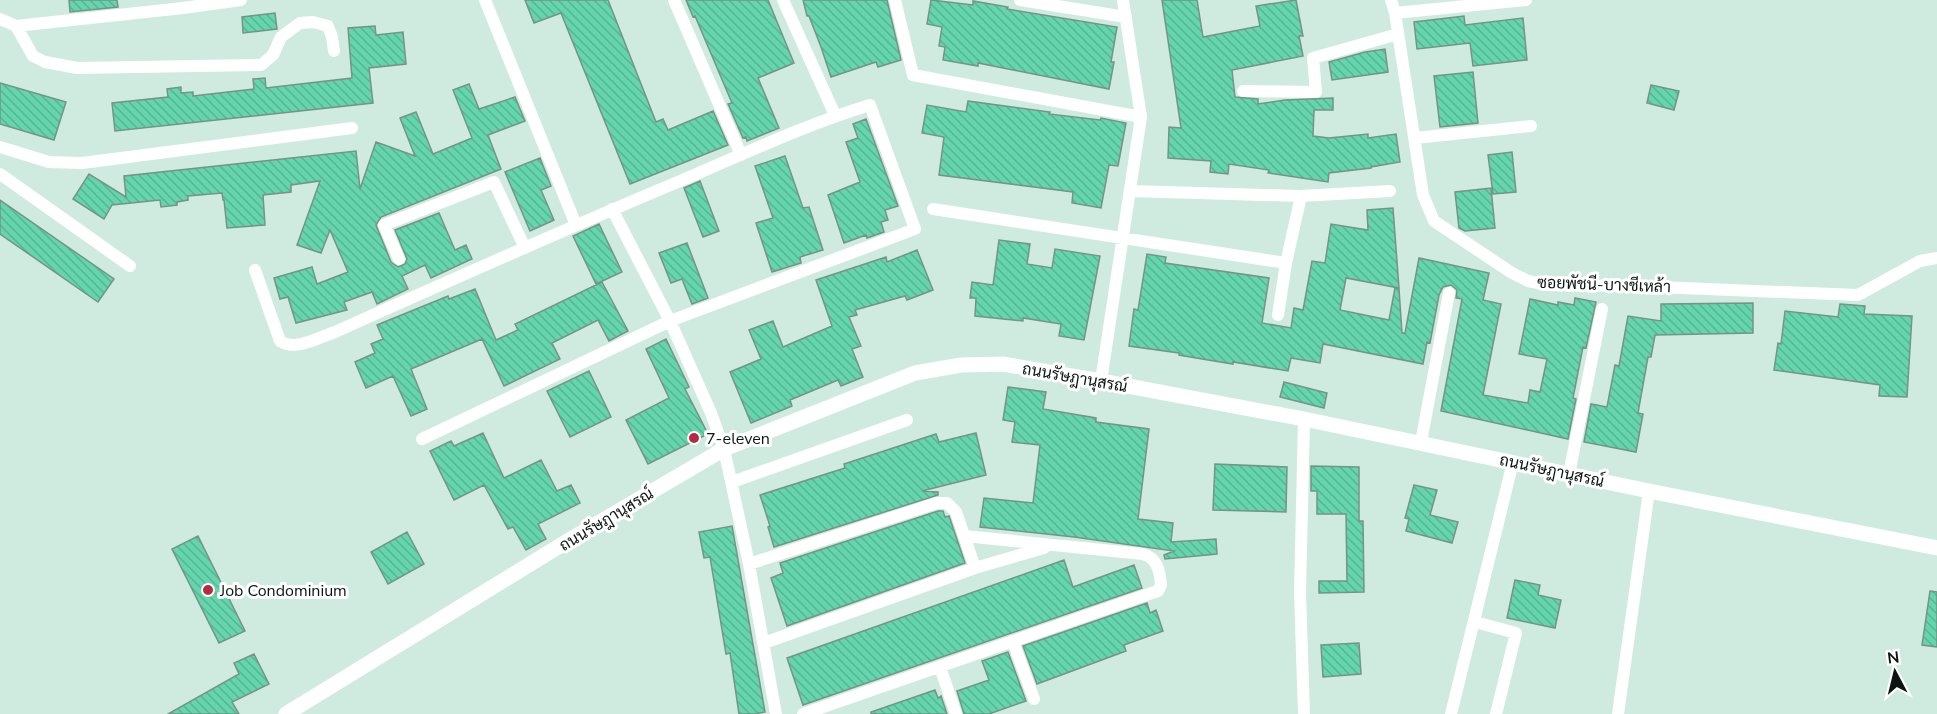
<svg xmlns="http://www.w3.org/2000/svg" width="1937" height="714" font-family="'Nunito Sans',Sarabun,sans-serif">
  <defs>
    <pattern id="building-back-hatch" width="6" height="6" patternUnits="userSpaceOnUse" patternTransform="scale(1.5)"><rect width="6" height="6" fill="#64d5ac"/><path d="M-1 5l2 2M0 0l6 6M5-1l2 2" fill="none" stroke="#55b693"/></pattern>
  </defs>
  <rect width="100%" height="100%" fill="#cfebdf"/>
  <path fill="url(#building-back-hatch)" stroke="#789286" stroke-width="1.5" d="M 69,0 L 117,0 L 118,7 L 70,12 Z
    M 525,0 L 608,0 L 656,122 L 663,119 L 668,130 L 713,111 L 728,145 L 630,184 L 561,13 L 534,23 Z
    M 686,0 L 768,0 L 794,63 L 758,78 L 779,128 L 747,141 L 746,137 L 743,138 L 728,104 L 732,103 L 695,16 L 693,17 Z
    M 803,0 L 887,0 L 901,60 L 878,67 L 876,62 L 831,77 L 821,47 L 809,16 L 807,16 Z
    M 931,0 L 973,5 L 973,1 L 1008,7 L 1007,9 L 1117,27 L 1111,62 L 1114,62 L 1109,89 L 978,63 L 978,66 L 943,60 L 945,47 L 939,46 L 942,27 L 927,24 Z
    M 1162,0 L 1197,0 L 1203,37 L 1260,26 L 1256,6 L 1296,0 L 1303,36 L 1299,36 L 1303,56 L 1232,70 L 1235,97 L 1258,99 L 1258,104 L 1285,100 L 1333,98 L 1333,110 L 1314,110 L 1313,136 L 1329,138 L 1368,134 L 1368,138 L 1396,134 L 1400,162 L 1371,167 L 1371,168 L 1329,173 L 1328,182 L 1268,173 L 1269,170 L 1229,164 L 1228,174 L 1210,172 L 1211,161 L 1168,158 L 1169,127 L 1181,128 Z
    M 275,13 L 277,29 L 243,33 L 242,17 Z
    M 1464,16 L 1465,25 L 1523,18 L 1527,60 L 1473,66 L 1470,43 L 1417,49 L 1414,22 Z
    M 375,26 L 376,35 L 403,32 L 406,64 L 369,68 L 373,103 L 115,131 L 112,103 L 168,97 L 167,89 L 181,87 L 181,93 L 193,92 L 193,96 L 254,89 L 253,79 L 265,78 L 266,88 L 352,78 L 348,28 Z
    M 1385,49 L 1388,72 L 1332,80 L 1329,62 L 1365,52 Z
    M 1473,72 L 1478,123 L 1440,127 L 1434,76 Z
    M 0,83 L 66,102 L 54,140 L 0,124 Z
    M 469,84 L 479,109 L 515,97 L 525,121 L 488,135 L 501,169 L 381,217 L 376,225 L 391,262 L 398,267 L 405,264 L 407,259 L 395,230 L 439,213 L 455,250 L 466,245 L 472,259 L 431,278 L 425,265 L 402,276 L 408,289 L 377,304 L 372,292 L 344,302 L 347,310 L 296,323 L 288,297 L 280,299 L 274,278 L 312,267 L 317,284 L 348,272 L 330,230 L 321,253 L 297,245 L 320,181 L 291,185 L 291,192 L 263,195 L 265,225 L 227,228 L 224,200 L 223,200 L 222,193 L 188,196 L 188,200 L 177,202 L 177,205 L 161,207 L 160,200 L 112,205 L 104,219 L 73,199 L 89,174 L 126,197 L 124,176 L 356,151 L 360,189 L 376,142 L 415,156 L 400,118 L 416,112 L 433,154 L 472,138 L 453,90 Z
    M 1651,85 L 1679,91 L 1674,110 L 1647,103 Z
    M 968,101 L 1050,112 L 1049,114 L 1100,120 L 1101,118 L 1126,123 L 1118,166 L 1109,165 L 1101,208 L 1072,203 L 1073,192 L 939,175 L 944,137 L 922,133 L 927,105 L 966,112 Z
    M 866,119 L 898,206 L 885,210 L 888,220 L 881,222 L 884,232 L 867,238 L 866,235 L 844,243 L 828,195 L 860,182 L 846,142 L 858,138 L 853,124 Z
    M 1512,152 L 1516,192 L 1493,194 L 1488,155 Z
    M 785,156 L 803,208 L 809,207 L 823,250 L 800,257 L 801,263 L 772,272 L 756,223 L 773,218 L 755,166 Z
    M 540,158 L 551,186 L 541,190 L 554,220 L 530,231 L 505,172 Z
    M 700,181 L 719,231 L 703,237 L 684,188 Z
    M 1491,188 L 1495,228 L 1465,231 L 1459,228 L 1455,192 Z
    M 0,200 L 114,279 L 98,302 L 0,234 Z
    M 1393,208 L 1399,288 L 1346,278 L 1340,310 L 1389,320 L 1395,288 L 1399,289 L 1402,333 L 1405,333 L 1419,258 L 1489,273 L 1483,300 L 1501,304 L 1483,395 L 1528,403 L 1530,390 L 1540,392 L 1547,359 L 1519,354 L 1530,299 L 1558,305 L 1558,302 L 1574,305 L 1575,298 L 1596,302 L 1586,348 L 1583,347 L 1573,398 L 1576,399 L 1568,439 L 1441,411 L 1462,299 L 1456,298 L 1457,290 L 1451,285 L 1443,287 L 1439,295 L 1430,343 L 1427,342 L 1423,364 L 1323,344 L 1320,363 L 1291,358 L 1288,371 L 1233,362 L 1233,364 L 1208,360 L 1179,355 L 1179,353 L 1129,346 L 1134,309 L 1138,310 L 1147,254 L 1166,257 L 1165,263 L 1269,278 L 1262,323 L 1291,328 L 1294,308 L 1303,310 L 1312,261 L 1325,263 L 1331,224 L 1368,230 L 1367,210 Z
    M 599,224 L 622,272 L 596,284 L 573,236 Z
    M 999,240 L 1030,244 L 1027,264 L 1052,268 L 1055,249 L 1100,256 L 1084,340 L 1059,336 L 1061,324 L 1023,318 L 1023,321 L 975,316 L 976,298 L 970,298 L 972,282 L 993,285 Z
    M 687,243 L 708,298 L 692,304 L 682,279 L 671,283 L 659,253 Z
    M 917,250 L 933,290 L 907,300 L 905,296 L 855,310 L 857,315 L 849,317 L 861,346 L 852,349 L 863,377 L 841,386 L 838,380 L 790,400 L 792,406 L 751,423 L 730,372 L 761,359 L 749,330 L 773,321 L 783,347 L 832,326 L 816,280 L 886,257 L 887,262 Z
    M 602,282 L 628,331 L 609,341 L 598,320 L 552,343 L 560,359 L 504,386 L 482,339 L 411,369 L 427,409 L 411,416 L 393,376 L 366,388 L 355,362 L 375,353 L 371,344 L 383,339 L 377,325 L 448,296 L 449,299 L 475,289 L 496,340 L 518,330 L 515,324 Z
    M 1753,303 L 1753,333 L 1655,335 L 1651,357 L 1648,357 L 1638,413 L 1643,414 L 1636,452 L 1584,442 L 1591,404 L 1607,407 L 1615,365 L 1619,366 L 1628,316 L 1661,321 L 1661,304 Z
    M 1840,304 L 1865,306 L 1864,314 L 1912,316 L 1907,397 L 1879,396 L 1880,385 L 1774,370 L 1778,343 L 1781,344 L 1785,311 L 1838,317 Z
    M 666,339 L 689,387 L 685,389 L 708,434 L 648,464 L 626,420 L 669,398 L 646,349 Z
    M 589,371 L 611,417 L 570,437 L 547,391 Z
    M 1284,382 L 1327,393 L 1324,408 L 1280,397 Z
    M 1008,387 L 1046,392 L 1043,409 L 1096,418 L 1096,422 L 1149,429 L 1138,519 L 1173,523 L 1171,542 L 1216,539 L 1217,554 L 1165,559 L 1164,555 L 1174,551 L 1074,537 L 980,527 L 984,498 L 1033,503 L 1040,445 L 1012,442 L 1015,422 L 1003,420 Z
    M 483,433 L 504,478 L 541,460 L 557,491 L 571,485 L 580,503 L 538,524 L 546,539 L 526,550 L 513,527 L 508,529 L 484,485 L 454,500 L 430,451 L 451,441 L 454,446 Z
    M 976,433 L 986,475 L 922,491 L 938,492 L 938,495 L 774,547 L 768,527 L 770,526 L 760,495 L 845,468 L 844,464 L 936,434 L 939,442 Z
    M 1215,464 L 1287,467 L 1286,512 L 1213,510 Z
    M 1311,466 L 1359,467 L 1359,521 L 1363,521 L 1364,592 L 1319,593 L 1319,581 L 1347,581 L 1346,514 L 1317,514 L 1317,491 L 1311,491 Z
    M 1414,485 L 1437,490 L 1430,515 L 1458,522 L 1452,543 L 1406,531 L 1409,519 L 1405,518 Z
    M 938,511 L 943,511 L 945,517 L 949,516 L 965,563 L 787,626 L 771,578 L 783,573 L 780,563 Z
    M 732,526 L 765,712 L 754,714 L 739,714 L 730,653 L 726,654 L 710,557 L 704,558 L 699,532 Z
    M 407,532 L 424,564 L 388,584 L 371,552 Z
    M 198,536 L 245,631 L 219,643 L 172,549 Z
    M 1064,560 L 1073,587 L 1134,565 L 1142,588 L 803,705 L 787,658 Z
    M 1515,580 L 1540,585 L 1538,595 L 1561,600 L 1555,628 L 1507,618 Z
    M 1930,591 L 1937,592 L 1937,647 L 1922,645 Z
    M 1147,603 L 1150,613 L 1156,610 L 1163,631 L 1124,645 L 1126,651 L 1037,684 L 1023,646 Z
    M 1359,643 L 1361,674 L 1323,677 L 1321,645 Z
    M 1008,652 L 1026,701 L 989,714 L 964,714 L 957,691 L 989,680 L 982,661 Z
    M 254,654 L 269,684 L 232,702 L 239,714 L 168,714 L 239,674 L 234,663 Z
    M 935,690 L 938,698 L 941,696 L 947,714 L 871,714 L 871,712 Z"/>
  <g fill="none" stroke-linecap="round" stroke-linejoin="round">
    <path stroke="#fff" stroke-width="12" d="M 485,0 L 576,225
      M 674,0 L 741,155
      M 783,0 L 835,115
      M 895,0 L 913,75 L 1141,117
      M 1020,0 L 1126,17
      M 1391,0 L 1395,13 L 1423,195 L 1434,221 L 1512,273 L 1528,281 L 1548,285 L 1633,286 L 1858,295 L 1920,261 L 1937,258
      M 1395,13 L 1526,0
      M 0,19 L 16,26 L 33,56 L 45,62 L 77,68 L 261,65 L 273,55 L 281,37 L 300,23 L 313,22 L 328,26 L 332,37 L 334,51
      M 16,26 L 183,8 L 241,0
      M 1243,91 L 1316,92 L 1313,58 L 1398,34
      M 1415,138 L 1531,126
      M 0,147 L 49,162 L 82,163 L 352,128
      M 0,174 L 130,266
      M 1130,191 L 1301,196 L 1390,191
      M 612,209 L 670,321 L 711,413 L 724,449 L 749,564 L 776,714
      M 933,209 L 1286,263
      M 399,259 L 384,225 L 494,182 L 525,248
      M 255,270 L 280,341 C 295,352 319,337 335,332 C 451,280 567,228 685,179 C 746,153 807,124 870,105 L 915,229 L 670,321 L 422,439
      M 1278,315 L 1286,263 L 1301,196
      M 1101,381 L 1141,117 L 1123,0
      M 1421,442 L 1449,293
      M 1569,474 L 1602,309
      M 732,482 L 907,420
      M 749,564 L 937,503 L 947,503 L 956,512 L 975,568
      M 1475,622 L 1516,633 L 1496,714
      M 1013,642 L 1034,699
      M 764,643 L 975,568 L 1044,548
      M 940,667 L 956,714
      M 803,714 L 1146,595 L 1158,591 L 1161,585 C 1160,571 1157,558 1143,554 L 965,536
      M 1304,714 L 1300,593 L 1304,419
      M 1451,714 L 1513,462
      M 1618,714 L 1649,491"/>
    <path stroke="#fff" stroke-width="15" d="M 286,714 L 566,542 L 724,449 L 915,373 L 961,365 L 1003,364 L 1101,381 L 1304,419 L 1649,491 L 1937,548"/>
  </g>
  <g fill="#b92842" stroke="#fff" stroke-width="2">
    <circle cx="694" cy="438" r="6"/>
    <circle cx="208" cy="590" r="6"/>
  </g>
  <g text-anchor="middle" stroke-width="6" stroke-linejoin="round" paint-order="stroke">
    <g font-size="16" fill="#0b1511" stroke="#fff">
      <text transform="translate(1604 284) rotate(2)" y="6">ซอยพัชนี-บางชีเหล้า</text>
      <text transform="translate(1075 377) rotate(10)" y="6">ถนนรัษฎานุสรณ์</text>
      <text transform="translate(1552 470) rotate(12)" y="6">ถนนรัษฎานุสรณ์</text>
      <text transform="translate(606 519) rotate(-31)" y="6">ถนนรัษฎานุสรณ์</text>
    </g>
    <g font-size="16" fill="#0b1511" stroke="#fff" text-anchor="start">
      <text x="706" y="444">7-eleven</text>
      <text x="220" y="596">Job Condominium</text>
    </g>
  </g>
  <g transform="translate(1895 672) rotate(353)" stroke="#ffffff" stroke-width="4.5" paint-order="stroke">
  <path d="M0-4.5L10 22L0 15L-10 22Z" fill="#0b1511"/>
  <text y="-9" font-size="16" font-weight="bold" text-anchor="middle" fill="#0b1511">N</text>
  </g>
</svg>
